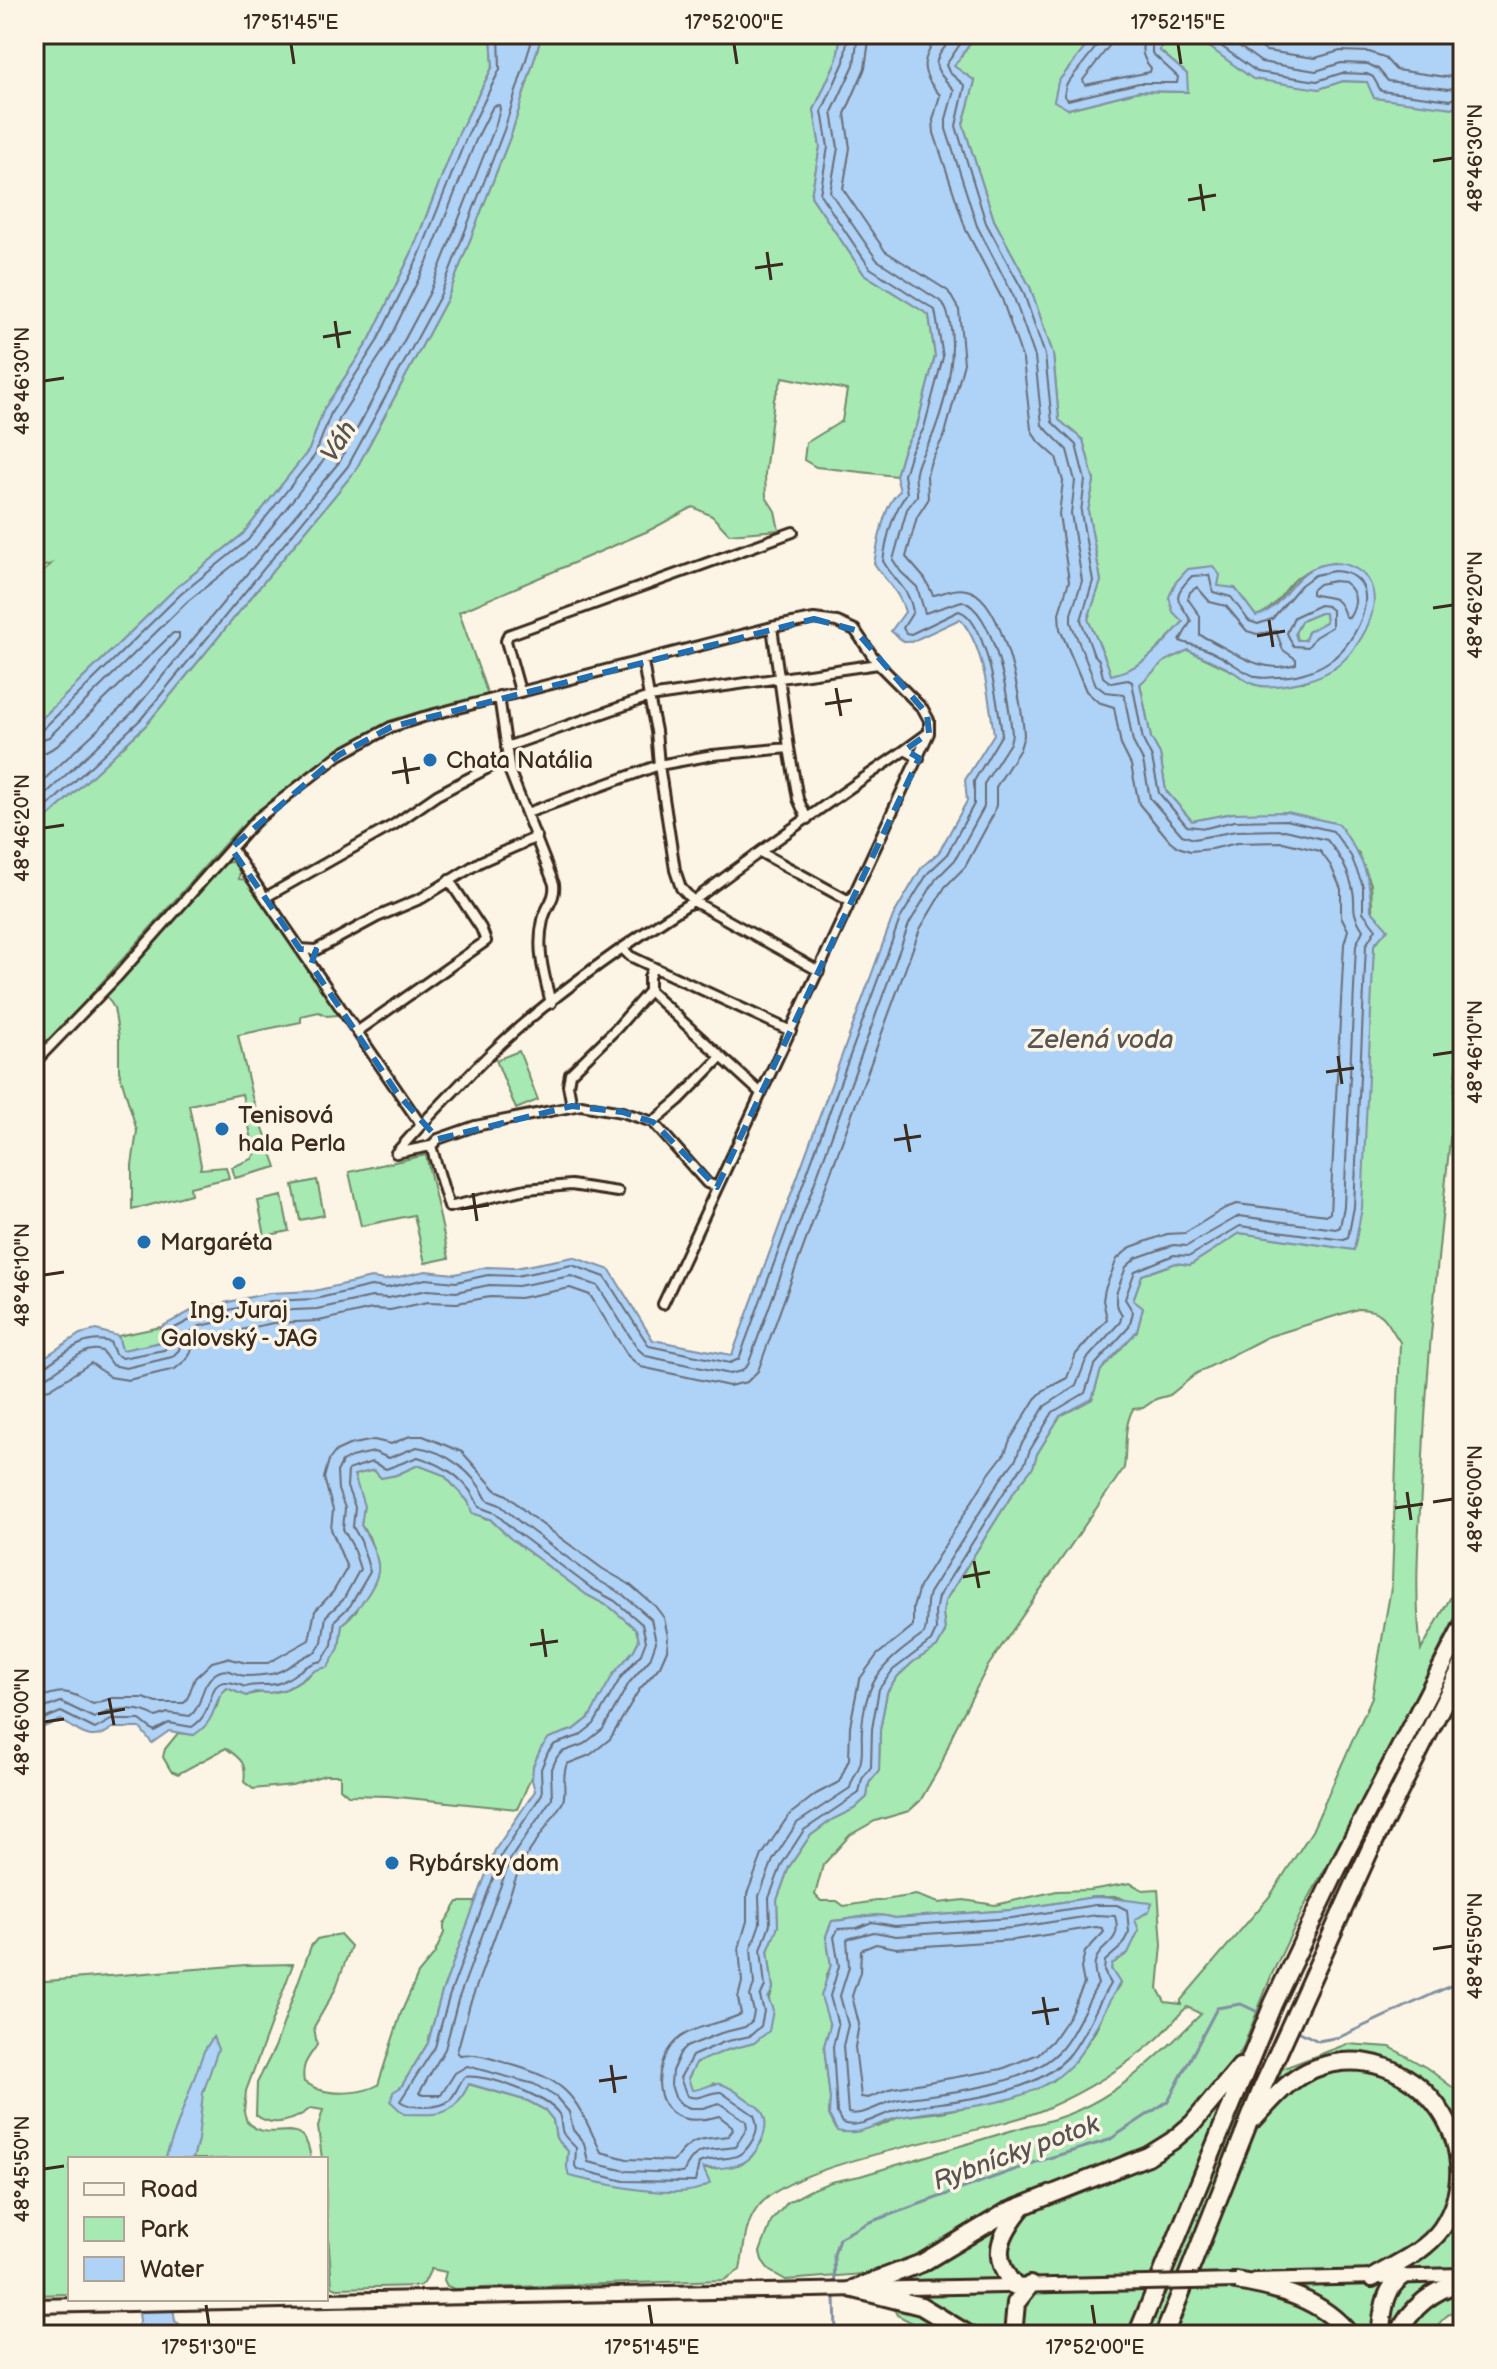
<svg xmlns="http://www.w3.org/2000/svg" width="1497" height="2369" font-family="'Balsamiq Sans',sans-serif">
  <rect width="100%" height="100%" fill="#fcf5e5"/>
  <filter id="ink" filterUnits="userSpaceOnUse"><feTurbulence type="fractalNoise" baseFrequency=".0125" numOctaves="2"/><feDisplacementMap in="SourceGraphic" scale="16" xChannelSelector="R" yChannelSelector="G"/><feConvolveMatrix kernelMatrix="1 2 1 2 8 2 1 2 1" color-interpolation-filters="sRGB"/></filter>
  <g filter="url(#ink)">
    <path fill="#a6e9b3" stroke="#708a68" stroke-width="2" fill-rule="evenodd" d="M 34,34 L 491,34 L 493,66 L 459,133 L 412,252 L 370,339 L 324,409 L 309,450 L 243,534 L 176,588 L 34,726 L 34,582 L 51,564 L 41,567 L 34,576 Z
      M 542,34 L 841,34 L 837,59 L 814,110 L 820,147 L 811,196 L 864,274 L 929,315 L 935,356 L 917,426 L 904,449 L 896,476 L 816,467 L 804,460 L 806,443 L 842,421 L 847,390 L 783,377 L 774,399 L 765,474 L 766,497 L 775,511 L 779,530 L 729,534 L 712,516 L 693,507 L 648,531 L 459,612 L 491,704 L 441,716 L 361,745 L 298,791 L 236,848 L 239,828 L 34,1059 L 34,830 L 146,725 L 355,471 L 447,299 L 512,132 Z
      M 977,34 L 1096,34 L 1058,82 L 1068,109 L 1139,91 L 1187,92 L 1187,74 L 1159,50 L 1172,34 L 1201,34 L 1319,89 L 1343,81 L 1367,82 L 1453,108 L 1463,102 L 1463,998 C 1451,1151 1430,1303 1423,1456 C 1420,1520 1413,1586 1421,1650 L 1463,1575 L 1463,1602 L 1364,1798 L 1304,1907 L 1272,1974 L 1242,2050 L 1225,2072 L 1225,2079 L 1279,2070 L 1347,2044 L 1390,2047 L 1427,2068 L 1460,2093 L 1463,2101 L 1463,2307 C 1448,2313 1439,2320 1433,2335 L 936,2335 L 897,2315 L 876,2273 L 786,2280 L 770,2271 L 762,2260 L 760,2252 L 772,2220 L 788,2202 L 811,2190 L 831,2182 L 860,2176 L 1030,2125 C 1101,2113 1152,2063 1201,2014 L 1187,2007 C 1176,2017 1169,2028 1158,2038 C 1124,2068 1086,2091 1045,2109 C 980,2137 796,2158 758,2207 C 743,2227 745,2247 740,2270 L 724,2280 L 455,2289 L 447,2286 L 444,2280 L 446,2272 L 431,2269 L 424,2283 L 419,2286 L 337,2288 L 332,2286 L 326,2210 L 326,2159 L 322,2159 L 318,2127 L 323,2110 L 311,2108 C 296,2120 273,2129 256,2115 L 257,2083 L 275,2047 L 311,1946 L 317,1939 L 340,1934 L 351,1946 L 335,1990 L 314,2027 L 317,2045 C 308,2059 301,2064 304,2082 C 310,2084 315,2089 321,2090 C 337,2095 364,2093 378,2085 L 401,2013 L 418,1974 L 434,1955 L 444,1933 L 444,1924 L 458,1902 L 476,1902 L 441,1995 L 428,2043 L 401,2087 L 464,2093 L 468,2084 L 528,2101 L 545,2110 L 553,2120 L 556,2138 L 568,2151 L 567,2168 L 712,2169 L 742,2164 L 752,2156 L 762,2141 L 714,2083 L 703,2090 L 691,2090 L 688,2079 L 695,2063 L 727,2050 L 754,2043 L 773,1989 L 768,1951 L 778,1926 L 777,1900 L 789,1867 L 810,1836 L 833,1819 L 854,1809 L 867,1797 L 869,1783 L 879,1771 L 880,1730 L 887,1692 L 898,1676 L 913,1662 L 937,1647 L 945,1632 L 943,1613 L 945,1601 L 1015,1490 L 1033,1467 L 1037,1454 L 1060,1416 L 1092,1399 L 1101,1370 L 1137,1331 L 1133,1300 L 1142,1275 L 1176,1263 L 1190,1265 L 1240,1233 L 1354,1249 L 1374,945 L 1371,884 L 1358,852 L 1233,813 L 1192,821 L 1166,791 L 1160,754 L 1151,738 L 1140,683 L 1165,661 L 1188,650 L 1232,671 L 1255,685 L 1303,682 L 1335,668 L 1333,563 C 1320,566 1309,568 1298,577 C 1282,590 1276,610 1256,616 L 1235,588 C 1218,599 1197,610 1182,624 C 1155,649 1149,666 1111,676 C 1106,656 1096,639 1088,619 L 1101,581 L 1088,511 L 1094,481 L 1083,440 L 1059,420 L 1053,354 L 1030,287 L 994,220 L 963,124 L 975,81 L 953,66 ZM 1358,1309 C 1387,1310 1385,1321 1400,1342 L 1392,1582 L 1372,1697 L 1312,1831 L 1270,1896 L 1181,2000 L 1181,2004 L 1165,2002 L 1158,1989 L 1162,1945 L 1158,1889 L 1143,1890 L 1130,1883 L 1090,1890 L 1057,1891 L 995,1905 L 964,1900 L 939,1903 L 916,1895 L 844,1906 L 837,1901 L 821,1901 L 815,1895 L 823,1865 L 850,1835 L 875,1821 L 909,1811 L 920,1801 L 941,1765 L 954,1731 L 988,1666 L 1124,1468 C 1127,1447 1123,1427 1133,1409 L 1143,1408 L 1156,1399 L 1170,1395 L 1197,1373 L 1267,1337 ZM 1094,1897 L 1119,1897 L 1148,1911 L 1134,1920 L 1128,1953 L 1112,1964 L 1111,1969 L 1120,1984 L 1107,2004 L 1096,2030 L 1075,2061 L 1053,2081 L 1012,2098 L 941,2112 L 899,2117 L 878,2127 L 829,2115 L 830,2099 L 824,2046 L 830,2026 L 826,1978 L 831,1965 L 826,1936 L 832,1921 C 855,1920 873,1911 895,1918 L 1012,1910 Z
      M 1320,613 L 1325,613 L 1326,622 L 1308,632 L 1305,640 L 1297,640 L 1295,633 L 1301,621 Z
      M 228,862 L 238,863 L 240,868 L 239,879 L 249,880 L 339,1015 L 327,1016 L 319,1012 L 301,1016 L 301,1022 L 238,1035 L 252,1097 L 277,1167 L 235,1178 L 232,1167 L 252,1159 L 255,1154 L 242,1094 L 189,1105 L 201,1165 L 200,1169 L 226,1167 L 229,1178 L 190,1187 L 191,1194 L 132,1210 L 132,1165 L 137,1131 L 119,1071 L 119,1037 L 114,1008 L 105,993 L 212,875 Z
      M 519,1051 L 538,1100 L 516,1109 L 496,1060 Z
      M 426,1155 L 449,1258 L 425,1263 L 414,1215 L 361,1226 L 349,1172 Z
      M 317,1180 L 324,1215 L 300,1220 L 293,1185 Z
      M 282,1196 L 289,1231 L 265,1236 L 258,1201 Z
      M 161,1327 L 164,1341 L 122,1351 L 118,1336 Z
      M 418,1465 L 444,1475 L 483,1518 L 490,1519 L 510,1538 L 587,1595 L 610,1607 L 636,1629 L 639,1640 L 634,1650 L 615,1673 L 589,1718 L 575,1729 L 549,1738 C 536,1761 529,1785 517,1809 L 388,1796 L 348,1795 L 340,1788 L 340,1775 L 325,1775 L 292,1785 L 253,1789 L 244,1782 C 247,1763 241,1759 226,1748 L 178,1774 L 171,1771 L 163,1757 L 165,1749 L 178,1733 L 194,1735 L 217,1706 L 220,1694 L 227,1688 L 246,1696 C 258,1690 270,1695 283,1690 C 304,1683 323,1663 339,1648 L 342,1624 L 356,1612 L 378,1564 L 369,1537 L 361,1525 C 364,1503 356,1495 354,1475 L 374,1470 L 381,1478 L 396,1475 Z
      M 293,1964 L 246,2091 L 244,2112 L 247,2122 C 273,2148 304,2108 311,2159 L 70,2159 L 70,2294 L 34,2295 L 34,1982 L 246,1965 Z"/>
    <path fill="#afd2f7" stroke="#818fa0" stroke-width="2" fill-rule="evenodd" d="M 491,34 L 542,34 L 512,132 L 447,299 L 355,471 L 146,725 L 34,830 L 34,726 L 176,588 L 243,534 L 309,450 L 324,409 L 370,339 L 412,252 L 459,133 L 493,66 Z
      M 841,34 L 977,34 L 954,66 L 975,81 L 963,124 L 994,220 L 1030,287 L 1053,354 L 1059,420 L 1083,440 L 1094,481 L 1088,511 L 1101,581 L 1088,619 C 1096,639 1106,656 1111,675 C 1145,668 1161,646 1183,622 L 1173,612 L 1169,597 L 1175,583 L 1188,569 L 1213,566 L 1220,575 L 1218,586 L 1235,588 L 1256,616 C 1289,607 1289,566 1334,563 C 1345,563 1353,566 1362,573 C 1391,598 1360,649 1336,667 C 1324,676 1304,682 1290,684 C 1280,686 1263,688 1253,684 C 1246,682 1239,675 1232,671 C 1218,663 1203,657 1188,650 L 1165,661 L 1140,684 L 1151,738 L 1160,754 L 1166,791 L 1192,821 L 1233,813 L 1287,812 L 1339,824 C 1360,856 1371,871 1371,910 L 1388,929 L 1374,945 L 1362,1208 L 1354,1250 L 1240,1233 L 1190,1265 L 1176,1263 L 1142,1275 L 1133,1300 L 1143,1308 L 1137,1331 L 1101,1370 L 1092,1399 L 1060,1416 L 1037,1454 L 1033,1467 L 1015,1490 L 945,1601 L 943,1613 L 945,1632 L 937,1647 L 913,1662 L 898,1676 L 887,1692 L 880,1730 L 879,1771 L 869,1783 L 867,1797 L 854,1809 L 833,1819 L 810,1836 L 789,1867 L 777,1900 L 778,1926 L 768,1951 L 773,1989 L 768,1998 L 773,2010 L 769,2031 L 754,2043 L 727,2050 L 696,2063 L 688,2078 L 692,2090 C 703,2090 712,2082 721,2084 C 731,2087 740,2094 748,2100 C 752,2103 760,2107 762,2112 C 772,2128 757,2158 740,2164 C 730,2168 714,2169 703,2168 L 710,2183 C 684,2204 601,2183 569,2176 L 567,2168 L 568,2151 L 556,2138 L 553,2120 L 545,2110 L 528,2101 L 469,2084 C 452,2119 439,2114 404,2114 L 391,2102 L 393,2092 L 401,2087 L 428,2043 L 441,1995 L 495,1850 L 535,1791 L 532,1780 L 533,1766 L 541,1748 L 549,1738 L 575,1729 L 589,1718 L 614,1673 L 634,1650 L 639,1640 L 636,1629 L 610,1607 L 587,1595 L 510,1538 L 490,1519 L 472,1513 L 468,1501 L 444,1475 L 418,1465 L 396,1475 L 381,1478 L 374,1470 L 354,1475 L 364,1506 L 361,1525 C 368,1536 380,1558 378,1572 C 375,1589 355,1613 342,1624 L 339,1648 L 328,1667 L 316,1670 L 286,1689 L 269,1693 L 255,1692 L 246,1696 L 227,1688 C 210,1703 220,1718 194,1735 L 169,1731 L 152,1743 L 140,1728 L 112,1728 C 93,1745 79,1732 61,1720 L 34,1731 L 34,1364 L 80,1334 L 96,1330 L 118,1336 L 122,1350 L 163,1342 L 161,1327 L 193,1310 L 269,1293 L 314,1291 L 371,1278 L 385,1280 L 426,1271 L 455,1274 L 487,1267 L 515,1268 L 573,1257 L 610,1270 L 653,1340 L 732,1355 L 893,916 L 922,867 L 939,852 L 967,801 L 965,780 L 994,734 C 988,697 985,647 960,619 L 911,642 L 903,641 L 891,631 L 905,612 C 900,592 885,581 874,563 C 878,544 884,502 900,491 L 896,476 L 904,449 L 917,426 L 935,356 L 929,315 L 864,274 L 811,196 L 820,147 L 814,110 L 837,59 ZM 1320,613 L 1325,613 L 1326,622 L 1308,632 L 1305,640 L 1297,640 L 1295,633 L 1301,621 Z
      M 1096,34 L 1172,34 L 1159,50 L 1187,74 L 1188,92 L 1139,91 L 1068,109 L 1054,101 L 1058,82 Z
      M 1200,34 L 1463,34 L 1463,102 L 1453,108 L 1374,98 L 1367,82 L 1343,81 L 1319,89 L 1253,79 L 1208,46 Z
      M 1094,1897 C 1114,1897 1132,1902 1152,1903 L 1149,1911 L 1135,1920 L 1139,1930 L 1128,1953 L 1112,1964 L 1111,1969 L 1120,1983 C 1104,2008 1095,2034 1077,2058 C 1038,2109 958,2105 901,2117 C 878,2122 861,2137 837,2131 L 829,2115 L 830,2099 L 824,2046 L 830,2026 L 821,1996 L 831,1965 L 826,1936 L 832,1921 C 854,1920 873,1911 895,1918 L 1012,1910 Z
      M 213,2037 L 218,2049 L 203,2093 L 198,2140 L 193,2159 L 165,2159 L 204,2051 Z
      M 172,2299 L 175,2321 L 189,2331 L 189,2335 L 133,2335 L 140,2321 L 138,2305 Z"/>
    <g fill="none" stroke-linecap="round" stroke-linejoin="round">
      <path stroke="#696d75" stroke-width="2" d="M 1101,34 L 1100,42 L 1066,85 L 1064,96 L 1068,100 L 1139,83 L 1177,83 L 1178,77 L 1152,53 L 1152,45 L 1161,34
        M 1112,34 L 1109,46 L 1083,80 L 1085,85 L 1150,72 L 1151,68 C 1141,57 1139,46 1148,34
        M 1210,34 L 1214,41 L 1257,72 L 1317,81 L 1342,73 L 1367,74 L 1373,77 L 1381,91 L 1450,100 L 1463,96
        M 1222,34 L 1261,62 L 1316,71 L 1341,63 L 1368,64 L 1378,69 L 1388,81 L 1448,89 L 1463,86
        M 1242,34 L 1266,51 L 1315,58 L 1340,51 L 1369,52 L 1384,57 L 1396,70 L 1446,77 L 1463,74
        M 1334,571 C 1391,574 1358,644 1328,662 C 1313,672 1293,677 1276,677 C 1270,677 1262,679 1257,677 C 1243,673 1228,659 1214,653 C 1203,647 1190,645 1180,641 L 1191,621 C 1179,599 1169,599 1192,576 L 1209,575 L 1213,592 L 1231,597 L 1249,621 L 1258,624 L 1272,619 L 1301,585 L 1315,575 Z
        M 1334,581 L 1344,582 C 1358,592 1358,604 1349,618 L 1345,616 C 1338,592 1329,600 1312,594 L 1312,590 L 1319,584 Z
        M 1197,587 L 1210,602 L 1226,606 L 1247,631 L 1257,634 L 1276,631 L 1283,650 L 1296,659 L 1296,664 C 1261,676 1232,650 1200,635 L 1200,616 L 1188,599 L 1190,592 Z
        M 1320,605 L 1327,606 L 1332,610 L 1332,627 L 1315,637 L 1308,647 L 1293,646 L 1287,633 L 1294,617 Z
        M 34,732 L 43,729 L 181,594 L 248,540 L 315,455 L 331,413 L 376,343 L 419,256 L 467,136 L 500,69 L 499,34
        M 34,742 L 49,737 L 188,601 L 255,548 L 324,460 L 340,417 L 385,348 L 428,260 L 476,140 L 493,106 L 499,105 L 500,109 L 495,127 L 430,292 L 340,461 L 133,712 L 34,805
        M 34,754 L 46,752 L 57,746 L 173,633 L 179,633 L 179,638 L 124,705 L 34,789
        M 34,819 L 141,719 L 348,466 L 440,296 L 504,130 L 534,34
        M 34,1370 L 41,1369 C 63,1355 83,1334 110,1342 L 115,1354 L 122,1358 L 164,1350 L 171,1343 L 171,1330 L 196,1317 L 271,1301 L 315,1299 L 371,1286 L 386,1288 L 426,1279 L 456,1282 L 488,1275 L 516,1276 L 572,1265 L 605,1277 L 649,1346 L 730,1363 L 739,1359 L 900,919 L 928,873 L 946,856 L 974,804 L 974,781 L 1002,734 C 998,707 987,619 959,611 L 911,634 L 906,633 L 903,628 L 913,612 C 909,587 895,583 883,561 C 887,536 892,514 907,493 L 904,475 L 911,452 L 924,428 L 943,357 L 935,310 L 870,268 L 820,194 L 828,147 L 822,111 L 844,62 L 848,34
        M 34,1380 C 58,1379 78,1343 102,1351 L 112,1365 L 126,1368 L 172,1357 L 179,1350 L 182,1337 L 200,1326 L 272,1311 L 317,1309 L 372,1297 L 388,1298 L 427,1290 L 456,1292 L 489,1285 L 518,1286 L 571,1276 L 598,1286 L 638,1349 L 646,1356 L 730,1374 L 741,1371 L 748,1365 L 909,924 L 936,879 L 955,860 L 984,807 L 984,784 L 1010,743 L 1012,734 C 1009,702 996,612 962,601 L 925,613 L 917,587 L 901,572 L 893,560 L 907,509 L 917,496 C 918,488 914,480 916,472 C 919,456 928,446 934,432 C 947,398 962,337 943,303 L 877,260 L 830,192 L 838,148 L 832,112 L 854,65 L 858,34
        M 34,1392 L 50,1389 L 91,1363 L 110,1377 L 128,1380 L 175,1369 L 187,1359 L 194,1345 L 204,1338 L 273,1323 L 319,1321 L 372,1309 L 390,1310 L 428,1302 L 457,1303 L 490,1297 L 520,1298 L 570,1288 L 590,1295 L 628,1356 L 641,1367 L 729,1386 L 747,1382 L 758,1371 L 920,929 L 945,887 L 965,867 L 993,815 L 996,805 L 996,787 L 1020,749 L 1024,735 C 1022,702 1004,603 970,591 C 957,586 945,593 933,595 L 925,579 L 906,557 L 917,517 L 928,500 L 927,475 L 931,461 L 945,434 L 964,363 L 959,310 L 948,291 L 885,251 L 843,189 L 850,148 L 845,114 L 865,68 L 870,34
        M 34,1700 C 63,1688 66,1690 93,1704 L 113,1698 L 144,1698 L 157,1703 L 184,1703 L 188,1697 L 195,1678 L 212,1662 L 227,1658 L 246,1663 L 268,1663 L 309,1640 L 315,1611 L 333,1592 L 347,1568 L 331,1529 L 333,1510 L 324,1478 L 329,1460 L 336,1451 L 349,1445 L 374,1440 L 391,1444 L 410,1436 L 423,1436 L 462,1452 L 496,1490 L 507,1495 L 528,1514 L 603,1569 L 629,1584 L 655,1606 L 664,1618 L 668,1637 L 667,1650 L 660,1666 L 639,1690 L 610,1739 L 590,1755 L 567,1764 C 561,1777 567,1788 563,1802 L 521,1864 L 470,2004 L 457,2052 L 460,2055 C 477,2053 493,2059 509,2064 C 572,2082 575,2098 601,2152 L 627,2159 L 674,2161 C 691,2136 701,2140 728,2136 L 733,2130 L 732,2126 L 719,2116 C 708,2119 694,2122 682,2118 C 651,2107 655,2064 673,2044 C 689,2025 721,2025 741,2014 L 738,1998 L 742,1982 L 739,1948 L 747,1921 L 747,1894 L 762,1855 L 789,1815 L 816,1794 L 839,1782 L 849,1759 L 850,1726 L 859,1680 L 877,1655 L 913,1626 L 913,1608 L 919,1587 L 989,1474 L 1005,1453 L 1010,1440 L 1035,1399 L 1044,1390 L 1067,1378 L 1076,1354 L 1107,1319 L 1103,1300 L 1105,1289 L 1117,1259 L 1131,1247 L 1167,1234 L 1185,1233 L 1225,1208 L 1237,1204 L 1327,1215 L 1330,1213 L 1344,944 L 1348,930 L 1341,916 L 1341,889 L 1331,866 L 1320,851 L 1283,842 L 1237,843 L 1212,849 L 1190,851 L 1178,847 L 1170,841 L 1139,804 L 1131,765 L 1121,745 L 1114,707 L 1098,702 L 1086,691 L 1060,629 L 1059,613 L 1069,581 L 1059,514 L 1063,481 L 1056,457 L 1037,440 L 1031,429 L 1023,360 L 1002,299 L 966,230 L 934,133 L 933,120 L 940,95 C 918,71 921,59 940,34
        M 34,1712 L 61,1702 L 94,1718 C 112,1708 138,1705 156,1717 L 168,1713 L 190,1716 C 204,1705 199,1685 215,1674 C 228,1665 233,1675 245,1676 C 252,1676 264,1675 271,1674 C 287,1672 299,1656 316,1652 L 322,1642 L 326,1616 L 343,1600 L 360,1569 L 352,1545 L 343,1529 L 345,1508 L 338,1490 L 337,1472 L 342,1462 L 351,1457 L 374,1452 L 389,1458 L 417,1447 C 446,1451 475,1473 487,1500 L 500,1505 L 521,1523 L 596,1579 L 622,1594 L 651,1619 L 656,1642 L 650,1659 L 629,1683 L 603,1729 L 584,1744 L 562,1752 L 557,1757 L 551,1771 L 552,1798 L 511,1858 L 458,2000 L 445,2049 L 419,2093 L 423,2095 L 441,2095 L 455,2073 L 467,2066 L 534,2084 L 556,2097 L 569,2112 L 573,2130 L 584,2143 L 588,2162 L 626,2171 L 683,2173 C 697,2144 705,2152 735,2147 L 747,2128 L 746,2121 L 719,2103 L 703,2108 L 690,2108 L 681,2104 L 675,2097 L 671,2085 L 672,2071 L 680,2053 L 686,2047 L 721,2033 L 745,2027 L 752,2021 L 754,2012 L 750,1996 L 754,1984 L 751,1949 L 760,1923 L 759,1896 L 773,1860 L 797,1823 L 850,1788 C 852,1778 860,1769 861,1760 C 863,1750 861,1739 862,1729 C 865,1678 885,1662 924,1634 C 929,1622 924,1607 929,1593 L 1000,1480 L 1016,1459 L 1021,1445 L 1045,1406 L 1076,1386 L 1086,1360 L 1120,1322 L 1122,1315 L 1116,1304 L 1116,1294 L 1126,1267 L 1136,1258 L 1173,1245 L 1187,1246 L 1239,1216 L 1336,1229 L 1340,1227 L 1344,1206 L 1356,945 L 1363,930 C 1348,906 1358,908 1352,886 C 1348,870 1338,853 1327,840 L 1285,830 L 1236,831 L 1194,839 L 1182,835 L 1150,798 L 1143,761 L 1133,742 L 1124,694 L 1105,692 L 1096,685 L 1071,623 L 1071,614 L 1082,581 L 1071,513 L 1075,481 L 1067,450 L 1042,425 L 1035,357 L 1013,295 L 977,226 L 946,129 L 946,119 L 954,90 C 928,62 933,63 955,34
        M 34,1723 L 61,1712 L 95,1729 L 111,1720 L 140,1720 L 154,1731 L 169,1723 L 192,1727 C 222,1708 199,1668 245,1687 C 257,1683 268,1687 279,1683 C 295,1677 305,1663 322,1661 L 332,1645 L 335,1620 L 350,1606 L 370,1572 L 361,1541 L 353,1527 L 355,1507 L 347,1487 L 348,1470 L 372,1462 L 386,1469 L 418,1457 C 445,1465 468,1480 479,1507 L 495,1513 L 515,1531 L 591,1588 L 615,1601 L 642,1624 L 646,1641 L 641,1654 L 621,1677 L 594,1724 L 579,1736 L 555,1744 L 548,1752 L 541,1769 L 542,1794 L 502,1854 L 449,1997 L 435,2047 L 400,2101 C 410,2109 441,2109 450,2100 C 456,2093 459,2084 464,2077 C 485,2073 547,2096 559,2114 C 562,2120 560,2127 563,2133 C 565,2138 572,2143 576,2148 L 575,2166 L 577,2169 L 624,2181 L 695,2182 L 699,2163 C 720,2154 738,2166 752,2141 C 758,2131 758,2125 754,2115 L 721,2092 C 709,2091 701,2101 687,2096 L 680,2078 L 692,2056 L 724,2042 L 750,2036 L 761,2026 L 764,2011 L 760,1997 L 765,1986 L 761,1950 L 770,1924 L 769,1898 L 782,1864 L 804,1830 L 859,1793 L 862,1779 L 871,1767 L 872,1729 L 879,1689 L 893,1670 L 931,1641 L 936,1630 L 935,1612 L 938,1597 L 1008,1486 L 1025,1463 L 1030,1450 L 1053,1412 L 1085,1393 L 1094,1366 L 1129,1327 L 1133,1312 L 1125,1299 L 1135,1271 L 1174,1255 L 1190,1256 L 1240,1226 L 1344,1240 L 1348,1238 L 1354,1207 L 1366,945 L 1376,929 L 1363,912 L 1363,886 L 1351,856 L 1333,831 L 1286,820 L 1234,821 L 1206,828 L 1187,826 L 1159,793 L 1152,758 L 1143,740 L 1132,682 L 1128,680 L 1111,683 L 1103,677 L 1099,660 L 1093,653 L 1081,620 L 1093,581 L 1081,512 L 1085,480 L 1076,445 L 1052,422 L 1045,355 L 1023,291 L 986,223 L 956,126 L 965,86 L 949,72 L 946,65 L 967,34
        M 1095,1905 L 1117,1905 L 1127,1910 L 1129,1932 L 1121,1947 L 1105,1961 L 1104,1971 L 1110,1984 C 1096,2007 1087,2032 1071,2053 C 1034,2099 953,2099 900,2109 C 882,2113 861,2130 842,2123 L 837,2113 L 833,2047 L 838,2025 L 830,1996 L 839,1966 L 834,1937 L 838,1929 L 857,1928 L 872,1922 L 895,1926 L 1012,1918 Z
        M 1096,1915 L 1115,1916 C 1126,1953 1082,1941 1098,1984 C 1085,2005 1078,2029 1062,2048 C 1029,2087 949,2092 901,2099 C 883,2101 866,2117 848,2113 L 843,2046 L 848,2025 L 840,1996 L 849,1967 L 847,1939 L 874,1932 L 896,1936 L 1013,1928 Z
        M 1096,1927 L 1102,1928 L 1104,1932 L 1085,1952 L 1081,1968 L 1084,1984 L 1069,2016 L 1052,2041 L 1038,2054 L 1002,2069 L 894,2088 L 868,2098 L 861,2097 L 855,2047 L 859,2024 L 852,1996 L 860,1972 L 861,1950 L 876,1944 L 896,1948 L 1014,1940 Z"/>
      <path stroke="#818fa0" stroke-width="3" d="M 1294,2029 L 1318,2041 L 1340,2037 L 1463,1980
        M 835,2288 L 834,2255 L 839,2238 L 867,2223 L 1039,2161 L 1109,2140 L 1168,2101 L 1217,2008 L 1241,2004 L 1262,2014
        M 835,2295 L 836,2335"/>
      <defs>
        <path id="street" d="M 772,627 L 789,748
          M 643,662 L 649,697 L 878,664
          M 520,691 L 506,641 L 508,635 L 793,532
          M 499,696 L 510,772 L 554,884 C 556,899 546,906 543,920 C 536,949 544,975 551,1003
          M 506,747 L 649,697 L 656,731 L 659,765 L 527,813
          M 905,750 L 927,734
          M 807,819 L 798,799 L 789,748 L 713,755 L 659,765 L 675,870 L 681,888 L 693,901 C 763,849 833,799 905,750 L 919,758
          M 231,848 L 421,1125 L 396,1153
          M 760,852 L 851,902
          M 266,897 L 395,824 L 437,795 L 507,758
          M 300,949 L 316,950 L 377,917 L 422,898 L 480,862 L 537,837
          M 623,949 L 630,956 L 653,967 L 791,1031
          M 653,967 L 649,977 L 649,991 L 761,1093
          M 358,1031 L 486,941 L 481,928 L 449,880
          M 34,1063 L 116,978 L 257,819 L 339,755 L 391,727 L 423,717 L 772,627 L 814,619 L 837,622 L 855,630 L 878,664 L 923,709 L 929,720 L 929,733 L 663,1304
          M 572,1106 L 568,1085 L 570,1074 L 617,1028 L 649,991
          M 653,1122 L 679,1100 L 721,1057
          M 421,1125 C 444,1102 466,1077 490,1054 C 549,997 624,945 693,901 L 819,971
          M 431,1146 L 449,1207 L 526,1189 L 571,1185 L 618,1192
          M 396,1153 L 431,1146 L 438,1139 L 475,1126 L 581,1105 L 622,1112 L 653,1122 L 707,1183 L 717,1187"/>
        <path id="secondary" d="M 1255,2280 L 1463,2275
          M 34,2306 L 1102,2284"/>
        <path id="highway" d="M 1255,2118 C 1273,2099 1290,2077 1316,2068 C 1411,2034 1497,2144 1442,2228 C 1425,2252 1396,2264 1372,2278
          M 1236,2281 C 1278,2288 1322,2299 1350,2335
          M 1015,2286 C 988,2257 1001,2233 1023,2206
          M 853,2289 L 922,2263 L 1007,2212 L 1148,2156 L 1172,2141 L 1193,2123 L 1240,2067
          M 854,2289 L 921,2306 L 969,2335
          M 1013,2335 L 1016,2303 L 1030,2285
          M 1137,2335 L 1273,2004 L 1337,1869 L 1463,1626
          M 1164,2335 L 1263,2086 L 1369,1852 L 1463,1664
          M 1380,2335 C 1383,2315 1383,2289 1402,2277
          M 1398,2335 C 1412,2305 1433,2291 1463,2281"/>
      </defs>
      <use href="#street" stroke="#3b2a1e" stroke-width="14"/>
      <use href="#secondary" stroke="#3b2a1e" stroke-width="18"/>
      <use href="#highway" stroke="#3b2a1e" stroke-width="22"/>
      <use href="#street" stroke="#fcf5e5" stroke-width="8"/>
      <use href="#secondary" stroke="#fcf5e5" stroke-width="12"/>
      <use href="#highway" stroke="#fcf5e5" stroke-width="16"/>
      <defs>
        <path id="secondary-bridge" d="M 1102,2284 L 1236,2281"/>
      </defs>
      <use href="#secondary-bridge" stroke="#3b2a1e" stroke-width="18" stroke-linecap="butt"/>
      <use href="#secondary-bridge" stroke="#fcf5e5" stroke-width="12"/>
    </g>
  </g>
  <path fill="none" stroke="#1f6fb2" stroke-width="6" stroke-dasharray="16 10" stroke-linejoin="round" d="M 814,619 L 855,630 L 927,714 L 929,733 L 905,750 L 919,758 L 717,1187 L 653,1122 L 622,1112 L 572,1106 L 438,1139 L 397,1093 L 311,965 L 316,950 L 300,949 L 231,848 L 339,755 L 391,727 Z"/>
  <path fill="none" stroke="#3b2a1e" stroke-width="3" d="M 291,44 L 294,64M 734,44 L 737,64M 1178,44 L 1181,64M 1433,161 L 1453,158M 1200,184 L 1204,211M 1188,200 L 1216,195M 767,252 L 771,280M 755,268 L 783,264M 335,321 L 339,348M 323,337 L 351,332M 44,381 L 64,378M 1433,608 L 1453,605M 1269,620 L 1273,647M 1257,636 L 1285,631M 836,688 L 841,716M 825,704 L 852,700M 404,757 L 408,784M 392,773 L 420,768M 44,828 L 64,825M 1433,1055 L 1453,1052M 1338,1056 L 1342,1084M 1326,1072 L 1354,1068M 905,1124 L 910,1152M 894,1140 L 921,1136M 473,1193 L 477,1221M 461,1209 L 489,1205M 44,1275 L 64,1272M 1407,1492 L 1411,1520M 1433,1502 L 1453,1499M 1395,1508 L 1423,1504M 974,1561 L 979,1588M 963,1577 L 990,1572M 542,1629 L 546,1657M 530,1645 L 558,1641M 109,1698 L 114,1725M 98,1714 L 125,1709M 44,1722 L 64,1719M 1433,1949 L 1453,1946M 1043,1997 L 1048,2025M 1032,2013 L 1059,2009M 611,2065 L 615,2093M 599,2081 L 627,2077M 44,2169 L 64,2166M 206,2305 L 209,2325M 649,2305 L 652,2325M 1092,2305 L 1095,2325"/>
  <g fill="#1f6fb2" stroke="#fcf5e5" stroke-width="3">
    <circle cx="430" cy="760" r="8"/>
    <circle cx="222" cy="1129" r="8"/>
    <circle cx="144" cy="1242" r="8"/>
    <circle cx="239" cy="1283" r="8"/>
    <circle cx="392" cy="1863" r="8"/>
  </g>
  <g text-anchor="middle" stroke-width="7" stroke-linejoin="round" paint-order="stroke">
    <g font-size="24" fill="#3b2a1e" stroke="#fcf5e5" text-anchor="start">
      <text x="446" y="768">Chata Natália</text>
      <text x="238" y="1123">Tenisová<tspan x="238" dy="28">hala Perla</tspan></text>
      <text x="160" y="1250">Margaréta</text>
      <text x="239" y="1318" text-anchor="middle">Ing. Juraj<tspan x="239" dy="28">Galovský - JAG</tspan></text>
      <text x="408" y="1871">Rybársky dom</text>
    </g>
    <g font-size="26" font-style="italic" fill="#585454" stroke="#fcf5e5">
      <text transform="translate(338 441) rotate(-57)" y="9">Váh</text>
      <text x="1101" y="1048">Zelená voda</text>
      <text transform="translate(1016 2152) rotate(-20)" y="9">Rybnícky potok</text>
    </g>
  </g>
  <rect width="1497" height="2369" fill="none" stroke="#fcf5e5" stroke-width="88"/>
  <rect x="68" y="2157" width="260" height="144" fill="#fcf5e5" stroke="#afa495" stroke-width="2"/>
  <rect x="84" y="2183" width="40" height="12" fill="#fcf5e5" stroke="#afa495" stroke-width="2"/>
  <text x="140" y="2197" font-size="24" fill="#3b2a1e">Road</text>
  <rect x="84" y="2217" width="40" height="24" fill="#a6e9b3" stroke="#afa495" stroke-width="2"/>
  <text x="140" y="2237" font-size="24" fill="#3b2a1e">Park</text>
  <rect x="84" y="2257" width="40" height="24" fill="#afd2f7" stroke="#afa495" stroke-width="2"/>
  <text x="140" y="2277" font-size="24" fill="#3b2a1e">Water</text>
  <rect x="44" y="44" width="1409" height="2281" fill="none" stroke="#3b2a1e" stroke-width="3"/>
  <g font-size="20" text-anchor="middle" fill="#3b2a1e">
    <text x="291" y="29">17°51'45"E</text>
    <text x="734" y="29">17°52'00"E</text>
    <text x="1178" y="29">17°52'15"E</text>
    <text transform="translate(1475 158) rotate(-90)" y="7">48°46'30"N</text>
    <text transform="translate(22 381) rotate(-90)" y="7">48°46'30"N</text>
    <text transform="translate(1475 605) rotate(-90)" y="7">48°46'20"N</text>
    <text transform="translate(22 828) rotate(-90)" y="7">48°46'20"N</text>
    <text transform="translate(1475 1052) rotate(-90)" y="7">48°46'10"N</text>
    <text transform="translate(22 1275) rotate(-90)" y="7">48°46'10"N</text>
    <text transform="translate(1475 1499) rotate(-90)" y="7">48°46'00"N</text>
    <text transform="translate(22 1722) rotate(-90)" y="7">48°46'00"N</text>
    <text transform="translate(1475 1946) rotate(-90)" y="7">48°45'50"N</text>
    <text transform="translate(22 2169) rotate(-90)" y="7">48°45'50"N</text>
    <text x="209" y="2354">17°51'30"E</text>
    <text x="652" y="2354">17°51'45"E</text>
    <text x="1095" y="2354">17°52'00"E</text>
  </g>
</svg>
